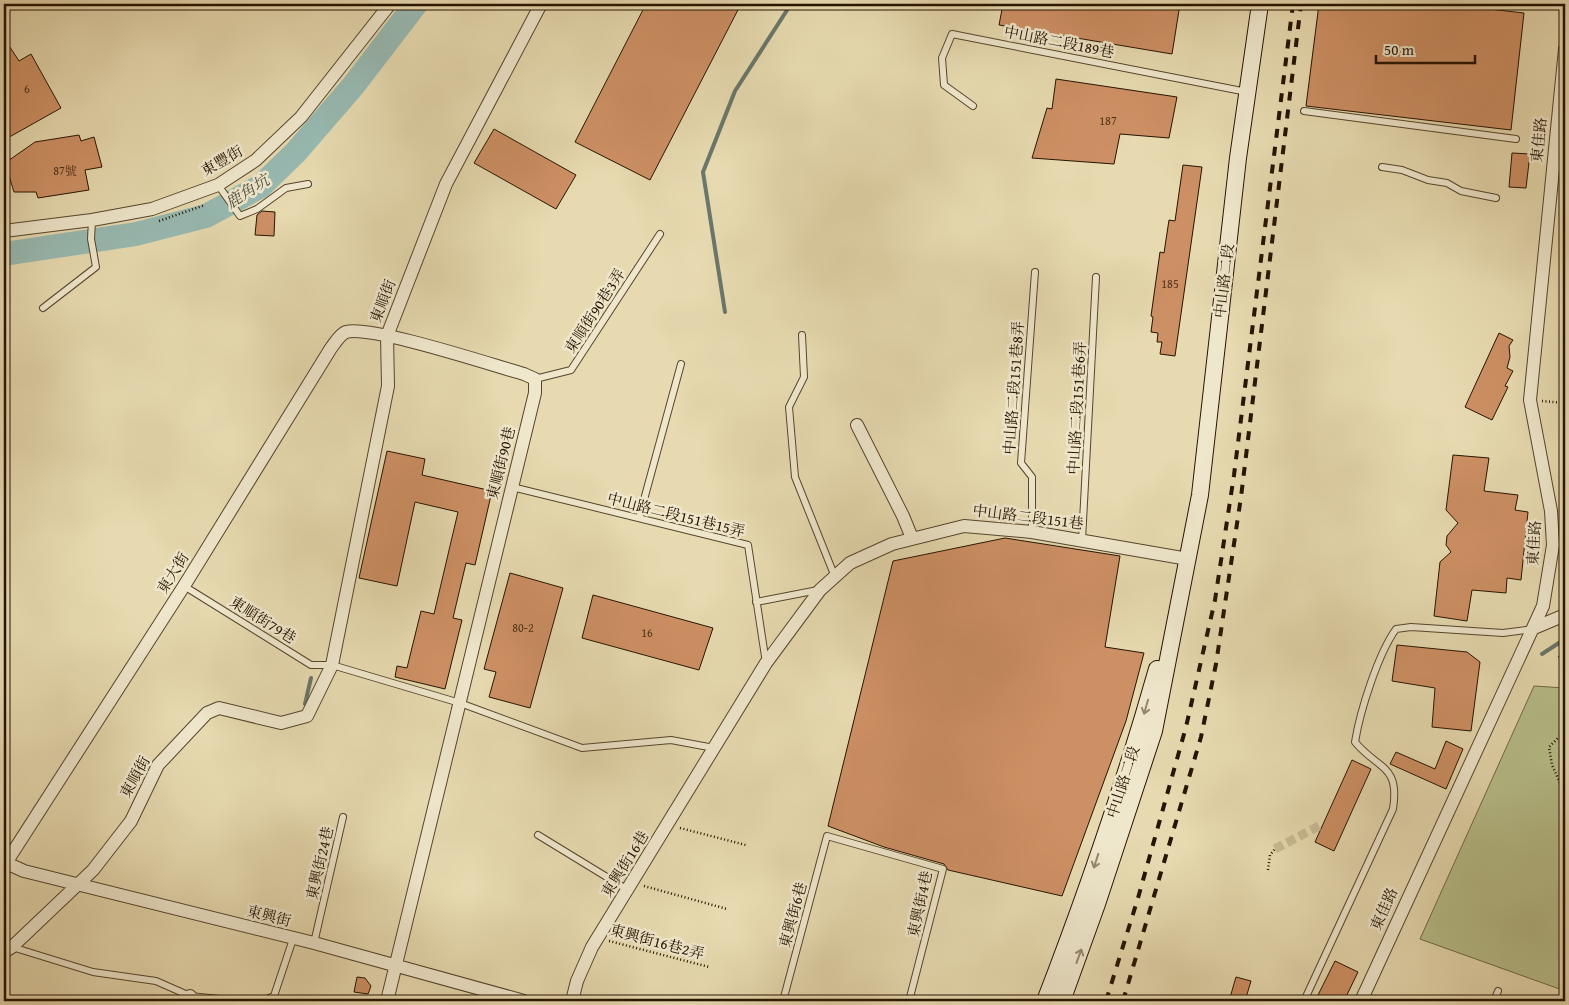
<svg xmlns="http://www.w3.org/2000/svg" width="1569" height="1005" font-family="'Gentium Book Plus','Noto Serif TC',serif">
  <rect width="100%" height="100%" fill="#e7dab0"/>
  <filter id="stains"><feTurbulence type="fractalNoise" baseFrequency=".004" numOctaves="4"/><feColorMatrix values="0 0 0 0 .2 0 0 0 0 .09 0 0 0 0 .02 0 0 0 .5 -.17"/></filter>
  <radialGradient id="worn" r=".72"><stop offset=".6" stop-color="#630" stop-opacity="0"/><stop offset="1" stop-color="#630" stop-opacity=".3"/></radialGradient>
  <path fill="#b7bf8b" stroke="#6e6946" d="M 1534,686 L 1565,688 L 1565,991 L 1420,939 Z"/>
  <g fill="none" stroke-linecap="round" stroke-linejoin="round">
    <path stroke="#6a776b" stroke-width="4" d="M 725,312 L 703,172 L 735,91 L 791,4
      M 1542,654 L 1565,639
      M 305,704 L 311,678"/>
    <path stroke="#98bab2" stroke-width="24" d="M 4,254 L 136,234 L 206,216 L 261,186 L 296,152 L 353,86 L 416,4"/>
  </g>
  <path fill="#cd9064" stroke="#261300" d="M 646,4 L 741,4 L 650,180 L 575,142 Z
    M 1003,4 L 1180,4 L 1172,54 L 999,25 Z
    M 1319,4 L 1463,4 L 1463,6 L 1524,13 L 1511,130 L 1306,106 Z
    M 4,38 L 19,61 L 31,54 L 61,108 L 4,140 Z
    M 1056,79 L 1177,97 L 1169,138 L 1120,134 L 1114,164 L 1032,158 L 1047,108 L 1052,109 Z
    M 494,129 L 576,175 L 556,209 L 474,163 Z
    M 79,135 L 81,141 L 94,137 L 102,167 L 85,170 L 89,190 L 38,198 L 36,192 L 14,192 L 5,163 L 35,142 Z
    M 1512,153 L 1530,154 L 1526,188 L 1509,187 Z
    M 1183,165 L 1202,167 L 1175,356 L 1160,354 L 1162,342 L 1157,342 L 1158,333 L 1151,332 L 1153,317 L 1151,316 L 1160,252 L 1164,253 L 1169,220 L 1175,221 Z
    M 262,211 L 275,212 L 274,236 L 255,235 L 257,215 Z
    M 1499,333 L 1513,340 L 1509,346 L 1510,357 L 1507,368 L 1513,371 L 1505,386 L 1508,387 L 1492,420 L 1465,407 Z
    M 387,451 L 425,459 L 422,475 L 492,491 L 475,565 L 466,563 L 453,618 L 462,620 L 445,689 L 395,677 L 397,666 L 407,668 L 421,611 L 434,614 L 458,512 L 415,502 L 397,586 L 359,578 Z
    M 1453,455 L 1489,458 L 1484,491 L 1518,495 L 1515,510 L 1528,512 L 1521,580 L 1507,578 L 1506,593 L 1472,590 L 1467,621 L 1434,616 L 1440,562 L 1451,552 L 1446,545 L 1447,536 L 1458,523 L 1446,510 Z
    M 1005,538 L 1120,556 L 1105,647 L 1144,653 L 1126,721 L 1062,896 L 948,870 L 944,864 L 884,847 L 828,826 L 893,561 Z
    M 510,573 L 563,588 L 530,708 L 489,697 L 496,672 L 484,669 Z
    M 593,595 L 713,628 L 699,670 L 582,638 Z
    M 1397,645 L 1467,652 L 1480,662 L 1471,731 L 1432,727 L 1435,688 L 1392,681 Z
    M 1446,741 L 1463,749 L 1446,789 L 1390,764 L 1396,752 L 1435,769 Z
    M 1352,760 L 1371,769 L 1334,851 L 1315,842 Z
    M 1335,961 L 1358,972 L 1344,1001 L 1315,1001 Z
    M 357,977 L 365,978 L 371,986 L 368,994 L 354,992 Z
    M 1236,977 L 1251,981 L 1245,1001 L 1229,1001 Z"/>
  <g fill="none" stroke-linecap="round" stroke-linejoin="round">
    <path stroke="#cabc96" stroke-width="9" stroke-dasharray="9 4.5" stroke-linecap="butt" d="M 1275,849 L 1319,826"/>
    <defs>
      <path id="service" d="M 973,106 L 944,85 L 942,58 L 952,34 L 1247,92
        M 1304,111 L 1516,139
        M 1382,167 L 1402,170 L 1428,180 L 1447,183 L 1461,191 L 1496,198
        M 218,185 L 240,216 L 257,209 L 286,188 L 308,184
        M 43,308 L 96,267 L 91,239 L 92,220
        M 802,335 L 804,377 L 789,407 L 795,477 L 835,577
        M 535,379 L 571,370 L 660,234
        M 512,487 L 748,545 L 766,663
        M 639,518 L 681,364
        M 1032,532 L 1032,477 L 1021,463 L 1035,272
        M 1082,540 L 1096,277
        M 184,586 L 311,665 L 332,665 L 460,703 L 582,748 L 671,740 L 714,748
        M 756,602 L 818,590
        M 538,835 L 628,890
        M 314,943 L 343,817
        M 12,947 L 93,972 L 156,981 L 190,996 L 239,1001
        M 261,1001 L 274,996 L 293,939
        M 783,1001 L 827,836 L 943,869 L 909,1001
        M 1304,1001 L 1393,809 C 1400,764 1378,770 1355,742 C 1360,711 1378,654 1396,629 L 1411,627 L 1503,633 L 1533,629
        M 1494,1001 L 1498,991"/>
      <path id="minor" d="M 4,231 L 92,220 L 152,209 L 218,185 L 256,160 L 301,117 L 390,4
        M 857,425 L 903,516 L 912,538
        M 1534,628 L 1565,615
        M 4,862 L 24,871 L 314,943 L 524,1001
        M 4,866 L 184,586 L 331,348 C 335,343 340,334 346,332 C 371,325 492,365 524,374 L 535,379 L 535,393 L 387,1001
        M 4,952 L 12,947 L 93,870 L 131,821 L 158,765 L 207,713 L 219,708 L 281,723 L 307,716 L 332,665 L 388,386 L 387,336 L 446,184 L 541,4
        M 190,1001 L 190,996
        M 572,1001 L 577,981 L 592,947 L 766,663 L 820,590 L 850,563 L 892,544 L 964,526 L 1032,532 L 1188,559
        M 1361,1001 L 1543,606 L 1553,545 L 1551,511 L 1530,400 L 1565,49"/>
      <path id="secondary" d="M 1045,1001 C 1087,892 1125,782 1157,669
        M 1062,1001 L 1097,904 L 1154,731 L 1200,495 L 1238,158 L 1260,4"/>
    </defs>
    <use href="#service" stroke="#56452c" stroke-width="8"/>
    <use href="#minor" stroke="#56452c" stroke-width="14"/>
    <use href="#secondary" stroke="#261300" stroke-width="18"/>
    <path stroke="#261300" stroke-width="2.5" stroke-dasharray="1 2.5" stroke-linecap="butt" d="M 159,221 L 205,205
      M 1542,401 L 1565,403
      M 1562,638 L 1564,628
      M 1562,647 L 1563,650 L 1559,656 L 1565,677
      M 1565,731 L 1549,747 L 1552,765 L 1565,794
      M 680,828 L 746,845
      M 1268,870 L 1270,855 L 1275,849
      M 644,886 L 727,909
      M 609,941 L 709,967"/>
    <use href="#service" stroke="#efe7cc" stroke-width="6"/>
    <use href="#minor" stroke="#efe7cc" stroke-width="12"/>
    <use href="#secondary" stroke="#efe7cc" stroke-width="16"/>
    <path stroke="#261300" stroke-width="4" stroke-dasharray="9 9" stroke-linecap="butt" d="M 1106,1001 L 1138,898 L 1186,727 L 1215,600 L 1234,475 L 1293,4
      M 1123,1001 L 1201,737 L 1216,664 L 1241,497 L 1301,4"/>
  </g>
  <defs><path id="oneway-shaft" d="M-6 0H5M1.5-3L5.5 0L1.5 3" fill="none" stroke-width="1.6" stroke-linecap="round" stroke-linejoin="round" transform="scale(1.25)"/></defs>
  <g stroke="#958870">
    <use href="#oneway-shaft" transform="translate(1146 707) rotate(106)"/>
    <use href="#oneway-shaft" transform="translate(1096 861) rotate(108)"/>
    <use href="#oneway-shaft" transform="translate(1079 956) rotate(-70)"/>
  </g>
  <g text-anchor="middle" stroke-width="5" stroke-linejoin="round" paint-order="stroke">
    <g font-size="12" fill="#503219">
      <text x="27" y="93">6</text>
      <text x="1108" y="125">187</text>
      <text x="65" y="175">87號</text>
      <text x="1170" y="288">185</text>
      <text x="523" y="632">80-2</text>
      <text x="647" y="637">16</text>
    </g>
    <g font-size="15" fill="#261300" stroke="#efe7cc">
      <text transform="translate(1059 42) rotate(11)" y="5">中山路二段189巷</text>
      <text transform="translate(1539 140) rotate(-84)" y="5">東佳路</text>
      <text transform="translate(222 161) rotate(-30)" y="5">東豐街</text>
      <text transform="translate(1224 281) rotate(-83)" y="5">中山路二段</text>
      <text transform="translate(383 301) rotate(-69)" y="5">東順街</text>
      <text transform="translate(595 311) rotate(-57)" y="5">東順街90巷3弄</text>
      <text transform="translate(1014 388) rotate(-86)" y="5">中山路二段151巷8弄</text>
      <text transform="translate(1077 408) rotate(-87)" y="5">中山路二段151巷6弄</text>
      <text transform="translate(501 463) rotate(-76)" y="5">東順街90巷</text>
      <text transform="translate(676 515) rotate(14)" y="5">中山路二段151巷15弄</text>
      <text transform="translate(1028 517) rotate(7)" y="5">中山路二段151巷</text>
      <text transform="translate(1534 543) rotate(-87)" y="5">東佳路</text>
      <text transform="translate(173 573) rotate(-58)" y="5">東大街</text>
      <text transform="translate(263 620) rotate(32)" y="5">東順街79巷</text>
      <text transform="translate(135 777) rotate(-61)" y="5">東順街</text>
      <text transform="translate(1123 782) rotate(-72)" y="5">中山路二段</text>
      <text transform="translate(320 863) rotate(-77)" y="5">東興街24巷</text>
      <text transform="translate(625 864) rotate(-58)" y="5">東興街16巷</text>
      <text transform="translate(920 904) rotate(-78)" y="5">東興街4巷</text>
      <text transform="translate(1384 909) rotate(-66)" y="5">東佳路</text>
      <text transform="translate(793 915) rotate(-75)" y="5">東興街6巷</text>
      <text transform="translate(269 916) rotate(14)" y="5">東興街</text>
      <text transform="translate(657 942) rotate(15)" y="5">東興街16巷2弄</text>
    </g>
    <g font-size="16" font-style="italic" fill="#4e4d3e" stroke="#efe7cc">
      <text transform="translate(247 191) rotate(-33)" y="6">鹿角坑</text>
    </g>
  </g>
  <rect width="1569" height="1005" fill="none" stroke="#e7dab0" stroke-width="20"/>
  <rect x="5" y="5" width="1559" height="995" fill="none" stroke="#261300" stroke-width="2.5"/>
  <rect x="10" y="10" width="1549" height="985" fill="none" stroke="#261300"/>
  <path d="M1376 55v8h99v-8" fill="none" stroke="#261300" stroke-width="2.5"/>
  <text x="1384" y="55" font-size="15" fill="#261300" stroke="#efe7cc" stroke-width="4" paint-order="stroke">50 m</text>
  <rect width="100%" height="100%" filter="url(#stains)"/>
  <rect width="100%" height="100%" fill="url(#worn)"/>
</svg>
